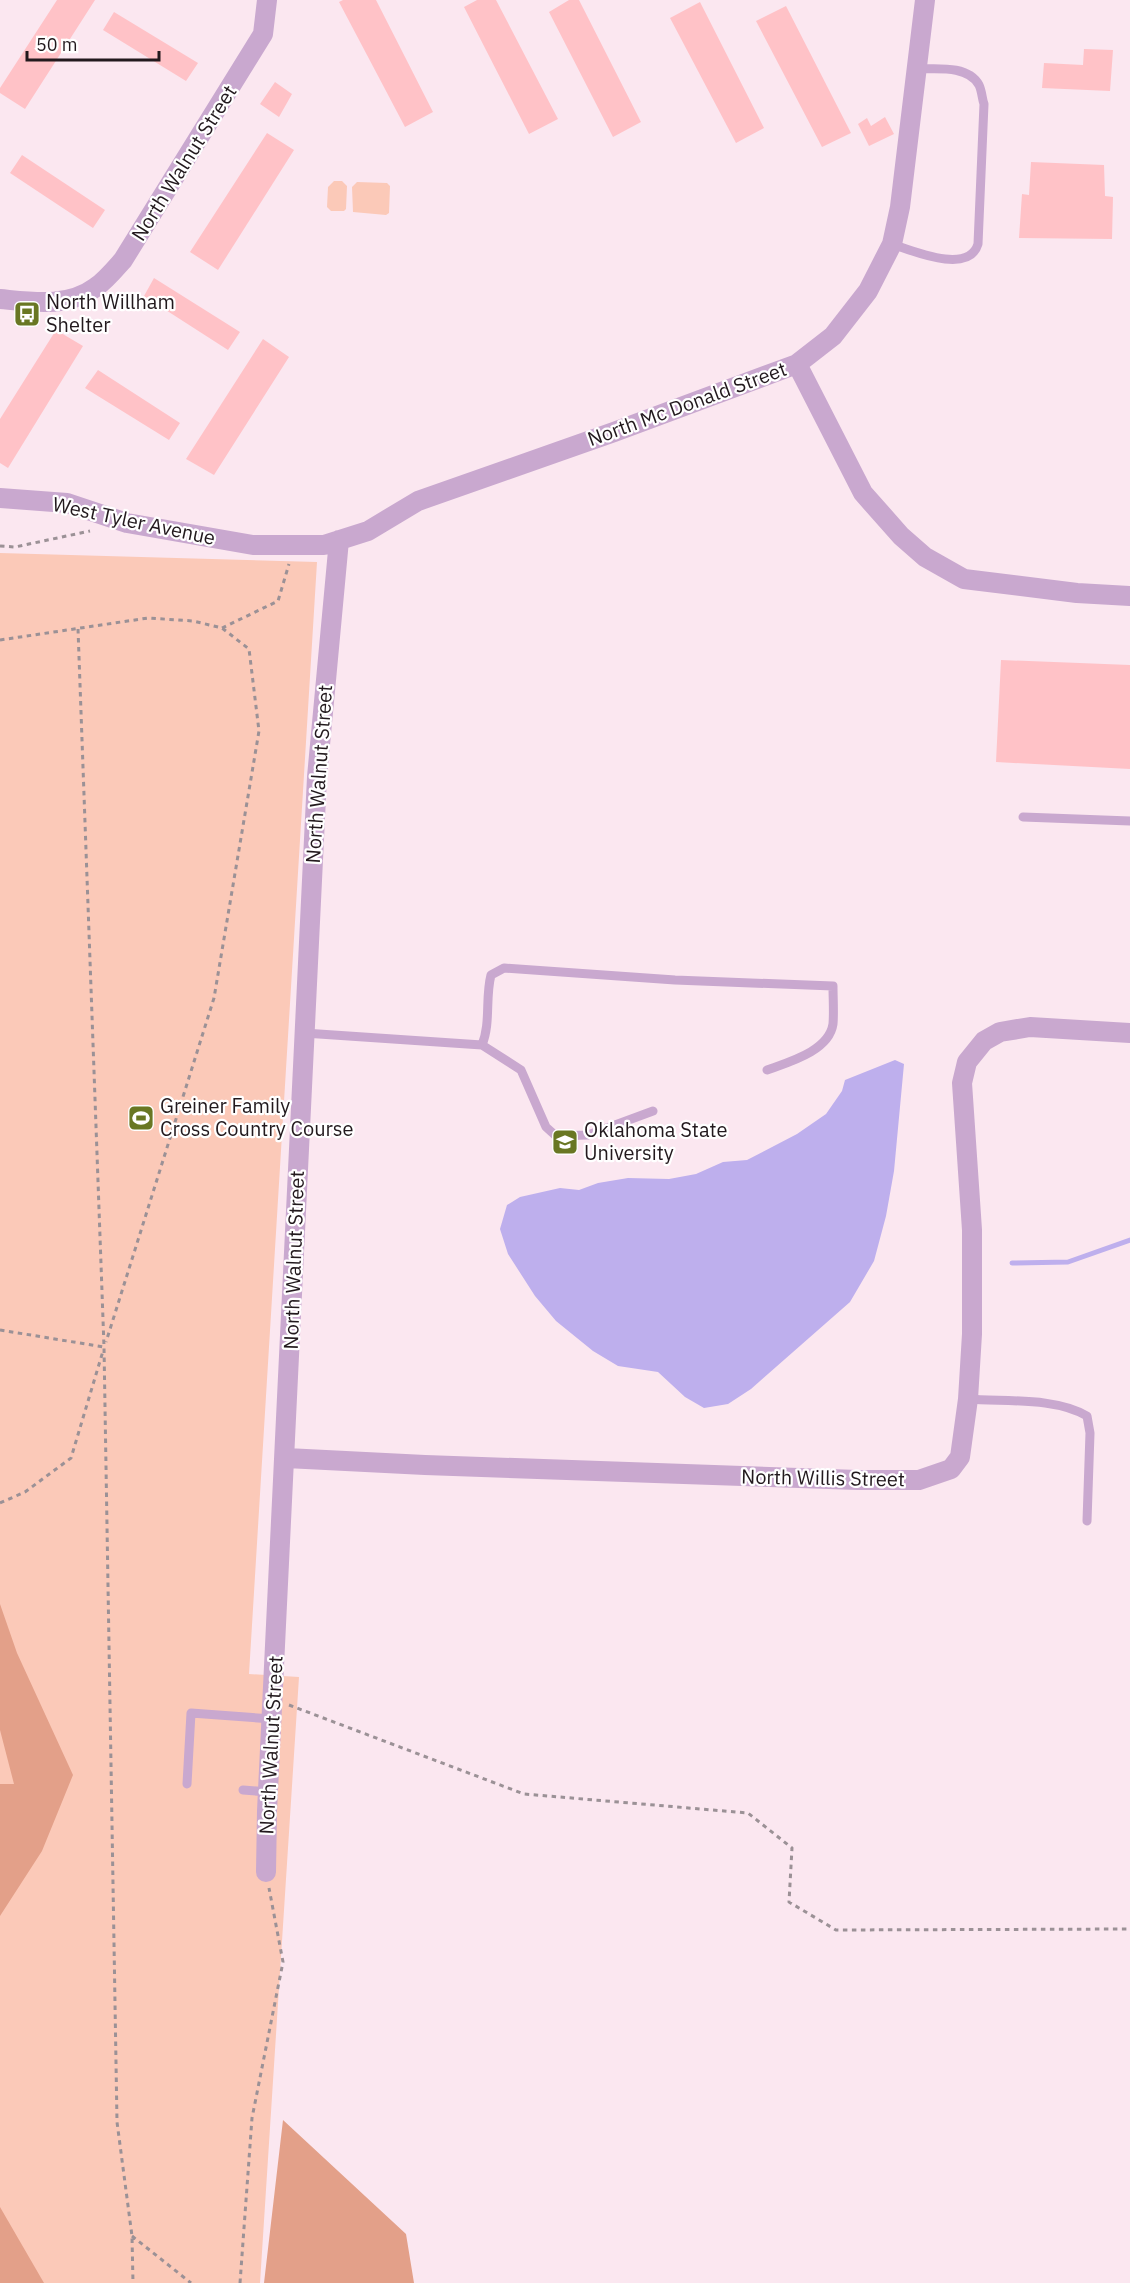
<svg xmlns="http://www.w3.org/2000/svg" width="1130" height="2283" font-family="'IBM Plex Sans',sans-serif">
  <rect width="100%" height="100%" fill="#fdf3f8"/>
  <path fill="#fbe7f0" d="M 0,0 L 1130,0 L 1130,2283 L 0,2283 Z"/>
  <path fill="#fbc9b8" d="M 334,181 L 342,181 L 347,186 L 346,209 L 344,211 L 331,211 L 327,207 L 328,187 Z
    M 357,182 L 387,183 L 390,186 L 389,213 L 386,215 L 353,212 L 352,187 Z
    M 0,553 L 317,562 L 249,1674 L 299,1677 L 260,2283 L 0,2283 Z"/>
  <path fill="#e3a089" d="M 0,1604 L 17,1653 L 73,1775 L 42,1851 L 0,1916 L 0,1784 L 14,1784 L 0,1730 Z
    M 283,2120 L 406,2234 L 414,2283 L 264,2283 Z
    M 0,2207 L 44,2283 L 0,2283 Z"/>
  <path fill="#beafed" d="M 895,1060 L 904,1064 L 894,1171 L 886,1216 L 874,1261 L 850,1302 L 751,1389 L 728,1404 L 704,1408 L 685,1397 L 658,1372 L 618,1366 L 593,1351 L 556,1321 L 535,1296 L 508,1254 L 500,1229 L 507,1205 L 520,1197 L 560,1188 L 579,1190 L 598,1183 L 628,1178 L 669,1179 L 696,1174 L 723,1162 L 747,1160 L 797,1134 L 826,1114 L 842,1091 L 845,1080 Z"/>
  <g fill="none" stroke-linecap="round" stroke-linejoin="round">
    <path stroke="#beafed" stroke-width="5" d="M 1012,1263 L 1068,1262 L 1130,1240"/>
  </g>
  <path fill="#ffc2c7" d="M 57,0 L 95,0 L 25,109 L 0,93 L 0,88 Z
    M 343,0 L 376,0 L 433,112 L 405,127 L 339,2 Z
    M 477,0 L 496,0 L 558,119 L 529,134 L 464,7 Z
    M 569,0 L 579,0 L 641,122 L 613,137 L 549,12 Z
    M 700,2 L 764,128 L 736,143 L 670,18 Z
    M 786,6 L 851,133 L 822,147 L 756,21 Z
    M 114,12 L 198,63 L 186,81 L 103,30 Z
    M 1084,49 L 1113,50 L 1110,91 L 1042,88 L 1044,63 L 1083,65 Z
    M 275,82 L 292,94 L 279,117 L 260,104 Z
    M 885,117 L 894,134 L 869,146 L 858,124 L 867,118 L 871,126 Z
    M 267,133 L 294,150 L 218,270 L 190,252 Z
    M 22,155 L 105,210 L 93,228 L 10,173 Z
    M 1031,162 L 1104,165 L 1105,196 L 1113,197 L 1112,239 L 1019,238 L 1022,194 L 1029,195 Z
    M 154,278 L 240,332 L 228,350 L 144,296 Z
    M 56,330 L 83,346 L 8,468 L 0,463 L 0,419 Z
    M 263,339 L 289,357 L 214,475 L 186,459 Z
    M 98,370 L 180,423 L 169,440 L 85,388 Z
    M 1001,660 L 1130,665 L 1130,769 L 996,762 Z"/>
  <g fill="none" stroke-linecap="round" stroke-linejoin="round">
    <path stroke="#9b9196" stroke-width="3" stroke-dasharray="4.5 4.5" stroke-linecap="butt" d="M 0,546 L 15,547 L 90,531
      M 222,628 L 278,601 L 289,564
      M 78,629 L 104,1347 L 117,2122 L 132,2236 L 133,2283
      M 0,640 L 148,618 L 193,621 L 222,628 L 249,649 L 259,731 L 214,998 L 106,1342
      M 0,1330 L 104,1347
      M 0,1503 L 25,1492 L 71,1458 L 103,1351
      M 289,1705 L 524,1794 L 748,1813 L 792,1848 L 789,1902 L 836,1930 L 1130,1929
      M 132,2236 L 191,2283
      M 240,2283 L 252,2118 L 283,1962 L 269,1888"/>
    <path stroke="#c9a8cf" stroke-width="9" d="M 892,244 C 913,251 969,275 978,244 L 984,104 C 982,99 982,91 979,85 C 968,65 937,69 917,69
      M 1023,817 L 1130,821
      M 304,1033 L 482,1045
      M 653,1111 L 588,1135 L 556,1136 L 546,1127 L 521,1070 L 482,1045 C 491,1023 485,998 491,975 L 504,968 L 675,980 L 833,986 C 833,999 834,1012 833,1024 C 829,1051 789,1062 767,1070
      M 968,1399 C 1005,1402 1055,1397 1087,1416 L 1090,1433 L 1087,1521
      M 187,1784 L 191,1713 L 272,1719
      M 243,1790 L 268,1792"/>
    <path stroke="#c9a8cf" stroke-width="20" d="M 0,299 C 32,302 68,308 96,287 C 106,280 115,269 123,260 L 263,34 L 267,0
      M 797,364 L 863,493 L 901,536 L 925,557 L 964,579 L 1077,593 L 1130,596
      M 0,498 L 67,503 L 127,523 L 253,545 L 324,545 L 368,531 L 418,501 L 614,432 L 797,364 L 833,336 L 868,291 L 892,244 L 900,207 L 925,0
      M 286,1458 L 425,1465 L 858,1480 L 919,1480 L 951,1469 L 960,1457 L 968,1399 L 972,1334 L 972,1230 L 962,1083 L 967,1062 L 984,1041 L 1000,1032 L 1030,1027 L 1130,1033
      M 266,1872 L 267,1811 L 317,777 L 339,540"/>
  </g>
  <defs>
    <symbol id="bus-square" viewBox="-11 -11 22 22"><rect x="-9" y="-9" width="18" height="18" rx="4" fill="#697723" stroke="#fff"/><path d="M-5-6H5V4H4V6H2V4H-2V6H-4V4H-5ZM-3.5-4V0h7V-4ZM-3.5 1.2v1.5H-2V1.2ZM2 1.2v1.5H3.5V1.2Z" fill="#fff"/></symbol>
    <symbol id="stadium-square" viewBox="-11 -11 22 22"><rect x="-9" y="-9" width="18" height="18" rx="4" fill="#697723" stroke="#fff"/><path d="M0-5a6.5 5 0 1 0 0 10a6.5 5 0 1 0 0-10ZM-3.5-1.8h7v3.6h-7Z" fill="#fff"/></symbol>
    <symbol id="university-square" viewBox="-11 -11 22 22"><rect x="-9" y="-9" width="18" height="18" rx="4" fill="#697723" stroke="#fff"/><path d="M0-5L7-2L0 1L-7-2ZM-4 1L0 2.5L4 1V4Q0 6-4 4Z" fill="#fff"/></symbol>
  </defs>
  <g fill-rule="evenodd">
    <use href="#bus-square" x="12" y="299" width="30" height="30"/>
    <use href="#stadium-square" x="126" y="1103" width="30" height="30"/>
    <use href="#university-square" x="550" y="1127" width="30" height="30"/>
  </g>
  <g text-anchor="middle" stroke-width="4.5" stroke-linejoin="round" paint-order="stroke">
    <g font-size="20" fill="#22191d" stroke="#fff">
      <text transform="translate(184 163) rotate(-58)" y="7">North Walnut Street</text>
      <text transform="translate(687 404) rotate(-20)" y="7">North Mc Donald Street</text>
      <text transform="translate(134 521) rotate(12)" y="7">West Tyler Avenue</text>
      <text transform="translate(319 774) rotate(-86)" y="7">North Walnut Street</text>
      <text transform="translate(294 1260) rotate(-88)" y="7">North Walnut Street</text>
      <text transform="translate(823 1478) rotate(1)" y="7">North Willis Street</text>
      <text transform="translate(271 1745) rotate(-87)" y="7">North Walnut Street</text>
    </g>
    <g font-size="20" fill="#22191d" stroke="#fff" text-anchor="start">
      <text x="46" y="309">North Willham<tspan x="46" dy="23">Shelter</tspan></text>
      <text x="160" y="1113">Greiner Family<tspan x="160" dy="23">Cross Country Course</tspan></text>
      <text x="584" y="1137">Oklahoma State<tspan x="584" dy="23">University</tspan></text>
    </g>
  </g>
  <path d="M27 51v9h132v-9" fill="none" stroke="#22191d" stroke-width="3"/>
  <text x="36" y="51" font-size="18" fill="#22191d" stroke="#ffffff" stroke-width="4.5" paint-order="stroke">50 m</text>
</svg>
